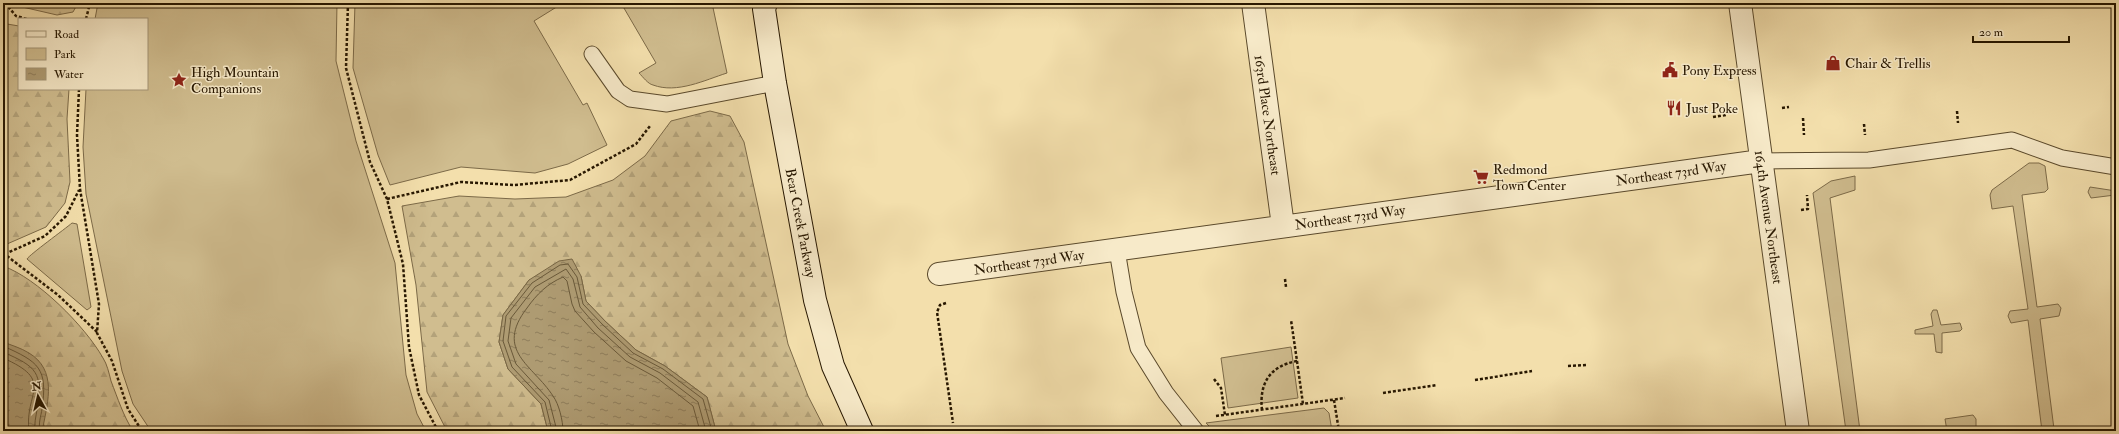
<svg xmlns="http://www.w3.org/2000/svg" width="2119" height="434" font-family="'IM FELL Double Pica',serif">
  <defs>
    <pattern id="forest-firs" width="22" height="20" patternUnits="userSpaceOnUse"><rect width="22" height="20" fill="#d0bd8f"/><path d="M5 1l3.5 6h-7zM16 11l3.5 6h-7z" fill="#b3a27a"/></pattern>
    <pattern id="water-ripples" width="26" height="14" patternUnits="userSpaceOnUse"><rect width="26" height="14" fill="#ae9b72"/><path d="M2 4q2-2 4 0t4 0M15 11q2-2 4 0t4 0" fill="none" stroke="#8e7d5b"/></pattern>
  </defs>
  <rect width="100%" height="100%" fill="#f3dfac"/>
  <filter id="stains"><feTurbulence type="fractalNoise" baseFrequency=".005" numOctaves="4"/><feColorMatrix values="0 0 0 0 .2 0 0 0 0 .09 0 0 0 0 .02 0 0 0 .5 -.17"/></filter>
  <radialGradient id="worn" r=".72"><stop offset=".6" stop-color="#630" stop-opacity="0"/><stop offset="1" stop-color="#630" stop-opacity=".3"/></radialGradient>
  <path fill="#d0bd8f" stroke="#7c6a48" d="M 98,3 L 337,3 L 336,61 L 356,141 L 395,263 L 406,375 L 417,414 L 426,431 L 151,431 L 133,404 L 122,371 L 86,194 L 83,147 L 86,89 L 147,89 L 147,19 L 95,19 Z
    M 355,3 L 563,3 L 534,21 L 583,105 L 587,103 L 607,145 L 568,164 L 535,173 L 461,167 L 390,185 L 378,155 L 353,68 Z
    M 621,3 L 712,3 L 727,73 C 705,80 677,94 653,85 C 648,84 643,77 639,73 L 656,63 Z
    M 2029,163 L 2039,163 L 2045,166 L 2048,189 L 2045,192 L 2022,195 L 2037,307 L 2058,304 L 2061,308 L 2059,316 L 2040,319 L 2054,429 L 2073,427 L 2079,431 L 2042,431 L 2028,320 L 2011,323 L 2008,316 L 2010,311 L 2028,309 L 2013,206 L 1992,209 L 1990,195 L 1992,190 Z
    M 1855,176 L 1855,190 L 1830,198 L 1860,431 L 1846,431 L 1813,193 L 1831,181 Z
    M 2090,187 L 2116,191 L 2116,198 L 2115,195 L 2091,198 L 2088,192 Z
    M 72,223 L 77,224 L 91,307 L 87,310 L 27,259 C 29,255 65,229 72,223 Z
    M 1933,310 L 1937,310 L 1941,325 L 1960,323 L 1962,329 L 1960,331 L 1942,333 L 1942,353 L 1936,352 L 1934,334 L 1915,334 L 1915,330 L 1933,326 L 1931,314 Z
    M 1291,347 L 1298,398 L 1228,408 L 1221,358 Z
    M 1324,408 L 1329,413 L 1332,431 L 1214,431 L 1206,423 Z
    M 1973,415 L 1976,419 L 1976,431 L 1947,431 L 1945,419 Z"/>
  <path fill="url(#forest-firs)" stroke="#7c6a48" d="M 16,3 L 78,3 L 73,12 L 57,15 L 18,6 Z
    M 7,24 L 19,26 L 19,89 L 69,89 L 67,119 L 70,182 L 65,203 L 46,227 L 7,244 L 3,243 L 3,28 Z
    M 710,111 L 730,116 L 744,142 L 788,344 L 808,396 L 826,431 L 716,431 L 707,397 L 665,366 L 636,350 L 605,321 L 586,301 L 581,276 L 529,280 L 503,315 L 499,342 L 508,369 L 541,404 L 548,431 L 447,431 L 427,392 L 416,285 L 402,206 L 459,196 L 515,199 L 566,197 L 613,180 L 645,156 L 671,121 Z
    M 3,266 C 37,278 85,326 103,358 C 107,364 109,373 111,381 C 118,399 123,415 133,431 L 45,431 L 30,354 L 3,342 Z"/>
  <path fill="url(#water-ripples)" stroke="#786644" d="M 572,259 L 581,276 L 586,301 L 605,321 L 636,350 L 665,366 L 707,397 L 716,431 L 548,431 L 541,404 L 508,369 L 499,342 L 503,315 L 529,280 L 559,261 Z
    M 3,342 C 11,345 21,348 29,353 C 57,370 48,401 43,427 L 45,431 L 3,431 Z"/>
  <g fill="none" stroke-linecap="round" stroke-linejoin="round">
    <path stroke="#6a5939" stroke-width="1" d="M 3,346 C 39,362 48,368 42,409 C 41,416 38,424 40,431
      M 3,352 C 37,367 43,372 37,410 C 36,416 34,424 35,431
      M 3,358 C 56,381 24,392 29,431
      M 552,431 L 545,402 L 512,367 L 503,341 L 506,316 L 532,283 L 560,265 L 568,264 L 577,277 L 583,304 L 602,324 L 633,353 L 663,369 L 703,399 L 712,431
      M 557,431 L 549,400 L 516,364 L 508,341 L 511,318 L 535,287 L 566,269 L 573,279 L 580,307 L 598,328 L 630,357 L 660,373 L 698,402 L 706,431
      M 563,431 C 563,421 559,404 553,396 C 533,365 494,351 527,308 C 537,294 547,284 563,277 L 567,281 L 572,304 L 575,311 L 594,332 L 626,361 L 657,378 L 693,406 L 700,431"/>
    <defs>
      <path id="service" d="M 592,54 L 618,91 L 630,99 L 667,104 L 775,83
        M 1761,161 L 1869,160 L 2012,140 L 2062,158 L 2116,167
        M 1117,250 L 1124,292 L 1138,348 L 1166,393 L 1196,431"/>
      <path id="minor" d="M 1253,3 L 1283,226
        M 1740,3 L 1798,431
        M 939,274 L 1761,161"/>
      <path id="secondary" d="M 766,3 L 764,9 L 775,83 L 815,300 L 833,366 L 862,431"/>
    </defs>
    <use href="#service" stroke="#5a492b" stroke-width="17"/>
    <use href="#minor" stroke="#5a492b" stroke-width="24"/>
    <use href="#secondary" stroke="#271700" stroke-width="24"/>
    <path stroke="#271700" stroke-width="2.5" stroke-dasharray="3 2" stroke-linecap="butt" d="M 5,3 L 16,16 L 27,19
      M 348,3 L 346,68 L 370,162 L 387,199 L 403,264 L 409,347 L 419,395 L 438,431
      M 86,19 L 90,3
      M 79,89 L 77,135 L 80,189 L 99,304 L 97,333 L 112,361 L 128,409 L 142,431
      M 1782,108 L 1789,107
      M 1957,111 L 1958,123
      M 1713,117 L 1726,115
      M 1803,118 L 1804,135
      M 1864,124 L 1865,135
      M 387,199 L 461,182 L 514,185 L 570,180 L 636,144 L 650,126
      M 1801,210 L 1808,209 L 1807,195
      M 3,253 L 58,295 L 97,332
      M 5,254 L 45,236 L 66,216 L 79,190
      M 1285,279 L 1286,287
      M 946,303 L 940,305 L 937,312 L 953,423
      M 1297,361 L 1303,404
      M 1568,366 L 1586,365
      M 1214,379 L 1221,388 L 1225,415
      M 1475,380 L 1532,371
      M 1383,393 L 1437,385
      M 1334,400 L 1339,431
      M 1262,410 C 1259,383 1270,366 1297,361 L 1291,320
      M 1216,416 L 1345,398"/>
    <use href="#service" stroke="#f7eac9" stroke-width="15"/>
    <use href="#minor" stroke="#f7eac9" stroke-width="22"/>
    <use href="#secondary" stroke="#f7eac9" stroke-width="22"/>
  </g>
  <defs>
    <symbol id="shop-bare" viewBox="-9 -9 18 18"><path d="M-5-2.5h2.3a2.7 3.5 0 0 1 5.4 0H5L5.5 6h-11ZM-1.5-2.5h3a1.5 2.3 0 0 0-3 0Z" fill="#8f2418" stroke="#f7eac9" stroke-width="2.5" paint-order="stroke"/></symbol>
    <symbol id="civic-bare" viewBox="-9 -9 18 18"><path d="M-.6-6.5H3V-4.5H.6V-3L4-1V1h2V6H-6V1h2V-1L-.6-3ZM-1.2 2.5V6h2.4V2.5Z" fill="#8f2418" stroke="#f7eac9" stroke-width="2.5" paint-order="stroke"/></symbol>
    <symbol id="sight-bare" viewBox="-9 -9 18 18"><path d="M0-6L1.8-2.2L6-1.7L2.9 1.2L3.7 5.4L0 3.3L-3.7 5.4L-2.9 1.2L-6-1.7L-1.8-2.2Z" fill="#8f2418" stroke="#f7eac9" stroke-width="2.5" paint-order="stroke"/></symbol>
    <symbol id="restaurant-bare" viewBox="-9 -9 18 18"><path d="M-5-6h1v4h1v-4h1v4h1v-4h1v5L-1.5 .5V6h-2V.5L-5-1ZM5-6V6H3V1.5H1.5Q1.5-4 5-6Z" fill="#8f2418" stroke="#f7eac9" stroke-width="2.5" paint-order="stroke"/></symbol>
    <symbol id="supermarket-bare" viewBox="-9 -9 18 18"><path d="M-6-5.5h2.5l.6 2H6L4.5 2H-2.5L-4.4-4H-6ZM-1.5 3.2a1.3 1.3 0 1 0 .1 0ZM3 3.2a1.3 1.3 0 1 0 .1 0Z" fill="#8f2418" stroke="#f7eac9" stroke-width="2.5" paint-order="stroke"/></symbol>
  </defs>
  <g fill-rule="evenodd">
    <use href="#shop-bare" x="1822" y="52" width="22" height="22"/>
    <use href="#civic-bare" x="1659" y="59" width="22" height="22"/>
    <use href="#sight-bare" x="168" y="69" width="22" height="22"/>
    <use href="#restaurant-bare" x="1663" y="97" width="22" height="22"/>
    <use href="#supermarket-bare" x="1470" y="166" width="22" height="22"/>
  </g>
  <g text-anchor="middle" stroke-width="3" stroke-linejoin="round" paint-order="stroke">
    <g font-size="14" fill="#271700" stroke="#f7eac9" text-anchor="start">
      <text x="1845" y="68">Chair &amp; Trellis</text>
      <text x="1682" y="75">Pony Express</text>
      <text x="191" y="77">High Mountain<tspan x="191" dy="16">Companions</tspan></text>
      <text x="1686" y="113">Just Poke</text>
      <text x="1493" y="174">Redmond<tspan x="1493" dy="16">Town Center</tspan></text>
    </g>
    <g font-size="14" fill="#271700" stroke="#f7eac9">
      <text transform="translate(1268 115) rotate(82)" y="5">163rd Place Northeast</text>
      <text transform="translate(1671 173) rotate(-8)" y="5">Northeast 73rd Way</text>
      <text transform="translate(1350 217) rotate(-8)" y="5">Northeast 73rd Way</text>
      <text transform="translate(1769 217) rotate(82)" y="5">164th Avenue Northeast</text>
      <text transform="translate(801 223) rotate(79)" y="5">Bear Creek Parkway</text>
      <text transform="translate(1029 262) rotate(-8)" y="5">Northeast 73rd Way</text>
    </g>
  </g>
  <rect width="2119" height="434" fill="none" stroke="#f3dfac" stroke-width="16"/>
  <rect x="4" y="4" width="2111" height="426" fill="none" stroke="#271700" stroke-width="2"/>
  <rect x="8" y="8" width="2103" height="418" fill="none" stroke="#271700"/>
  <rect x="18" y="18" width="130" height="72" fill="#f7eac9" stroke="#a49679"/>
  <rect x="26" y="31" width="20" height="6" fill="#f7eac9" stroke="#a49679"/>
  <text x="54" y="38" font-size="12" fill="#271700">Road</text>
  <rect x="26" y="48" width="20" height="12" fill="#d0bd8f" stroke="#a49679"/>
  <text x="54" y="58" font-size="12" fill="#271700">Park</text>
  <rect x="26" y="68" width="20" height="12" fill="url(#water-ripples)" stroke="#a49679"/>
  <text x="54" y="78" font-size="12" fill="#271700">Water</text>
  <g transform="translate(38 396) rotate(352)" stroke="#f7eac9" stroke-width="3" paint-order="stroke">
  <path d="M0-3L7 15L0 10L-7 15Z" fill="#271700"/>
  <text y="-6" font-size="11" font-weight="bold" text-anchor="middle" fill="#271700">N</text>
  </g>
  <path d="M1973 36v6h96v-6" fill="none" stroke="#271700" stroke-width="2"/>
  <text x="1979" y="36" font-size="12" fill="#271700" stroke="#f7eac9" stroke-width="3" paint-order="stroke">20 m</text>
  <rect width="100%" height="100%" filter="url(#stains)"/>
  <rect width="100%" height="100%" fill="url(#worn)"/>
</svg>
